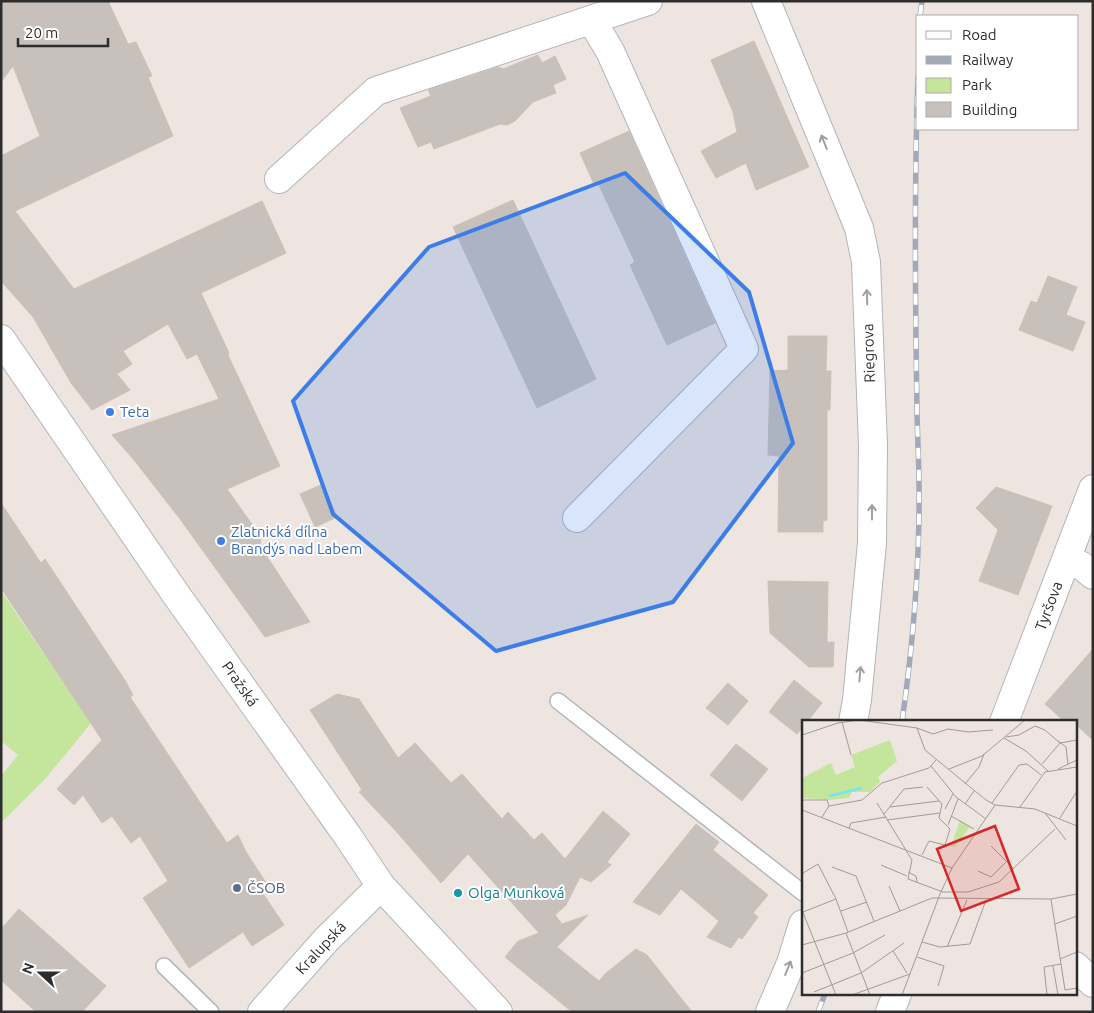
<svg xmlns="http://www.w3.org/2000/svg" width="1094" height="1013" font-family="Ubuntu,sans-serif">
  <rect width="100%" height="100%" fill="#efe5e0"/>
  <path fill="#c3e59c" d="M 1,591 L 91,723 L 46,778 L 1,823 L 1,776 L 18,755 L 1,741 Z"/>
  <path fill="#c8c1bb" stroke="#cbc1b9" d="M 1,1 L 108,1 L 128,44 L 136,42 L 152,76 L 148,77 L 173,136 L 15,211 L 74,289 L 262,201 L 286,253 L 201,293 L 229,353 L 228,355 L 280,466 L 227,489 L 261,537 L 260,546 L 310,622 L 265,637 L 180,519 L 134,460 L 112,435 L 219,399 L 197,354 L 187,359 L 168,324 L 123,351 L 132,364 L 117,374 L 130,390 L 92,410 L 71,383 L 33,317 L 1,281 L 1,156 L 40,136 L 13,66 L 1,82 Z
    M 754,41 L 809,167 L 756,190 L 746,163 L 716,178 L 701,151 L 737,132 L 733,112 L 711,60 Z
    M 538,55 L 542,63 L 555,56 L 566,79 L 553,85 L 556,93 L 533,102 L 515,121 L 507,125 L 500,124 L 434,149 L 431,142 L 418,147 L 400,108 L 431,96 L 428,90 L 499,67 L 503,69 Z
    M 629,131 L 715,323 L 667,345 L 630,265 L 635,262 L 598,183 L 594,184 L 580,153 Z
    M 513,200 L 596,379 L 537,408 L 453,227 Z
    M 1048,276 L 1077,287 L 1066,315 L 1085,322 L 1073,351 L 1019,330 L 1031,301 L 1037,303 Z
    M 788,336 L 827,336 L 826,371 L 831,371 L 830,410 L 827,410 L 827,520 L 823,521 L 823,532 L 778,532 L 779,456 L 768,455 L 770,371 L 788,370 Z
    M 323,484 L 337,517 L 315,527 L 300,494 Z
    M 996,487 L 1052,506 L 1018,595 L 979,581 L 998,530 L 976,508 Z
    M 1,503 L 41,563 L 45,559 L 126,682 L 133,695 L 130,697 L 227,843 L 238,835 L 246,852 L 267,884 L 260,889 L 284,925 L 252,946 L 243,932 L 189,968 L 143,898 L 168,881 L 140,836 L 131,843 L 112,816 L 102,823 L 83,795 L 74,805 L 57,789 L 102,740 L 1,588 Z
    M 768,581 L 828,582 L 827,642 L 834,642 L 833,667 L 809,667 L 770,633 Z
    M 1093,649 L 1093,740 L 1075,724 L 1075,722 L 1065,722 L 1045,704 Z
    M 794,680 L 822,703 L 807,722 L 803,722 L 803,727 L 797,734 L 769,712 Z
    M 728,683 L 748,701 L 728,725 L 706,708 Z
    M 337,694 L 359,699 L 398,758 L 415,743 L 451,783 L 462,774 L 502,819 L 508,812 L 534,840 L 542,833 L 565,859 L 603,811 L 630,834 L 607,862 L 611,865 L 591,882 L 580,877 L 566,905 L 555,915 L 562,924 L 588,915 L 557,947 L 599,981 L 605,974 L 636,949 L 647,955 L 692,1012 L 572,1012 L 505,957 L 518,941 L 539,933 L 468,854 L 441,883 L 395,830 L 359,792 L 362,790 L 310,710 Z
    M 736,744 L 768,769 L 742,801 L 710,775 Z
    M 696,824 L 719,842 L 713,850 L 768,895 L 753,913 L 758,917 L 742,939 L 739,937 L 731,948 L 707,937 L 719,921 L 681,889 L 660,915 L 633,902 Z
    M 19,909 L 106,986 L 82,1012 L 36,1012 L 1,980 L 1,929 Z"/>
  <g fill="none" stroke-linecap="round" stroke-linejoin="round">
    <defs>
      <path id="service" d="M 558,701 L 803,893
        M 164,966 L 211,1012"/>
      <path id="minor" d="M 766,1 L 859,228 L 866,262 L 873,446 L 872,543 L 857,700 L 853,722
        M 279,179 L 376,91 L 648,1
        M 577,518 L 744,349 L 610,51 L 592,21
        M 1067,559 L 1082,566 L 1093,575
        M 1004,722 L 1093,489
        M 1075,966 L 1093,983
        M 262,1012 L 326,940 L 381,886
        M 770,1012 L 791,963 L 803,924
        M 890,1012 L 897,994"/>
      <path id="secondary" d="M 1,339 L 175,593 L 347,835 L 381,886 L 498,1012"/>
    </defs>
    <use href="#service" stroke="#b0b5bd" stroke-width="18"/>
    <use href="#minor" stroke="#b0b5bd" stroke-width="30"/>
    <use href="#secondary" stroke="#b0b5bd" stroke-width="30"/>
    <use href="#service" stroke="#fff" stroke-width="15"/>
    <use href="#minor" stroke="#fff" stroke-width="28"/>
    <use href="#secondary" stroke="#fff" stroke-width="28"/>
    <defs>
      <path id="rail" d="M 920,16 L 922,1
        M 902,722 C 913,644 920,564 919,485 C 919,458 917,432 917,406 C 915,296 914,186 918,77
        M 818,1012 L 825,994"/>
    </defs>
    <use href="#rail" stroke="#a2a9b8" stroke-width="5.5"/>
    <use href="#rail" stroke="#fff" stroke-width="4" stroke-dasharray="11" stroke-linecap="butt"/>
  </g>
  <defs><path id="oneway-shaft" d="M-6 0H5M1.5-3L5.5 0L1.5 3" fill="none" stroke-width="1.6" stroke-linecap="round" stroke-linejoin="round" transform="scale(1.25)"/></defs>
  <g stroke="#a0a0a0">
    <use href="#oneway-shaft" transform="translate(824 142) rotate(-112)"/>
    <use href="#oneway-shaft" transform="translate(867 297) rotate(-92)"/>
    <use href="#oneway-shaft" transform="translate(872 512) rotate(-90)"/>
    <use href="#oneway-shaft" transform="translate(860 674) rotate(-85)"/>
    <use href="#oneway-shaft" transform="translate(788 968) rotate(-68)"/>
  </g>
  <path fill="#3d7de8" fill-opacity="0.2" stroke="#3d7de8" stroke-width="4" stroke-linejoin="round" d="M 625,173 L 749,292 L 793,443 L 673,602 L 496,651 L 333,514 L 293,401 L 429,247 Z"/>
  <g fill="#3f7fe0" stroke="#fff" stroke-width="2">
    <circle cx="110" cy="412" r="5"/>
    <circle cx="221" cy="541" r="5"/>
  </g>
  <circle fill="#5c6f8a" stroke="#fff" stroke-width="2" cx="237" cy="888" r="5"/>
  <circle fill="#0f9aa8" stroke="#fff" stroke-width="2" cx="458" cy="893" r="5"/>
  <g text-anchor="middle" stroke-width="4" stroke-linejoin="round" paint-order="stroke">
    <g font-size="15" fill="#2d2d2d" stroke="#fff">
      <text transform="translate(869 353) rotate(-92)" y="5">Riegrova</text>
      <text transform="translate(1049 606) rotate(-69)" y="5">Tyršova</text>
      <text transform="translate(240 684) rotate(55)" y="5">Pražská</text>
      <text transform="translate(321 948) rotate(-47)" y="5">Kralupská</text>
    </g>
    <g font-size="15" fill="#366cbe" stroke="#fff" text-anchor="start">
      <text x="120" y="417">Teta</text>
      <text x="231" y="537">Zlatnická dílna<tspan x="231" dy="17">Brandýs nad Labem</tspan></text>
    </g>
    <g font-size="15" fill="#4e5e75" stroke="#fff" text-anchor="start">
      <text x="247" y="893">ČSOB</text>
    </g>
    <g font-size="15" fill="#0d838f" stroke="#fff" text-anchor="start">
      <text x="468" y="898">Olga Munková</text>
    </g>
  </g>
  <g transform="translate(802 720)">
    <rect width="275" height="275" fill="#efe5e0"/>
    <path d="M 88,20 L 95,41 L 76,57 L 78,62 L 68,72 L 50,72 L 47,78 L 26,80 L 0,78 L 0,58 L 29,43 L 34,55 L 53,47 L 49,35 ZM 158,100 L 168,107 L 153,127 L 145,124 L 150,124 Z" fill="#c3e59c"/>
    <path fill="none" stroke="#73e7f1" stroke-width="2.5" d="M 27,76 L 60,68"/>
    <path fill="none" stroke="#a19b98" stroke-width="1" d="M 57,0 L 115,8 L 123,30 L 184,80 L 193,85 L 233,89 L 275,106M 40,2 L 49,35M 115,8 L 131,14 L 146,9 L 166,12 L 191,10M 0,15 L 36,3 L 56,0M 204,17 L 217,15 L 233,6 L 243,10 L 258,23M 202,18 L 224,31 L 246,51M 256,21 L 264,27 L 266,44M 240,44 L 258,23 L 275,20M 129,46 L 154,77 L 184,99M 147,49 L 180,36 L 223,0M 256,49 L 275,40M 163,64 L 177,47 L 182,34M 0,80 L 25,80 L 27,86 L 20,97M 75,83 L 110,140 L 106,159 L 141,172 L 166,172 L 197,162 L 253,109M 190,83 L 217,45 L 225,44 L 239,55M 163,84 L 172,71M 27,86 L 60,80 L 80,63 L 127,48 L 134,40M 88,87 L 137,81M 218,87 L 243,52 L 275,47M 143,89 L 151,74M 0,90 L 150,148M 243,93 L 264,120M 82,94 L 102,69 L 121,67M 149,96 L 172,109M 258,98 L 275,71M 85,100 L 138,93M 146,105 L 156,79M 47,108 L 49,103 L 84,97M 189,126 L 212,149M 120,135 L 127,121 L 143,125 L 148,109 L 137,98 L 140,84 L 125,67M 79,145 L 105,156M 30,147 L 54,156 L 72,201M 176,151 L 189,157 L 205,141M 106,152 L 114,156 L 115,162M 1,153 L 16,144 L 34,179 L 46,212M 87,166 L 98,191M 249,179 L 263,270 L 275,268M 0,190 L 34,275M 39,191 L 65,182M 1,192 L 34,179M 253,204 L 275,196M 44,213 L 68,275M 120,222 L 138,227 L 168,224 L 184,180M 0,225 L 44,213 L 130,178 L 249,179 L 275,174M 145,227 L 165,180M 91,231 L 105,253M 115,237 L 142,246 L 136,266M 258,239 L 275,232M 251,246 L 256,275M 0,253 L 51,233 L 83,215M 12,272 L 59,253 L 102,223M 50,275 L 108,254M 100,275 L 138,174 L 150,148 L 193,85M 245,275 L 242,247 L 259,244"/>
    <path fill="#d62828" fill-opacity="0.15" stroke="#d62828" stroke-width="2.5" d="M 193,106 L 217,169 L 159,191 L 135,129 Z"/>
    <rect width="275" height="275" fill="none" stroke="#2d2d2d" stroke-width="2.5"/>
  </g>
  <rect width="1094" height="1013" fill="none" stroke="#2d2d2d" stroke-width="5"/>
  <rect x="916" y="15" width="162" height="115" fill="#ffffff" stroke="#ababab"/>
  <rect x="926" y="31" width="25" height="8" fill="#ffffff" stroke="#ababab"/>
  <text x="962" y="40" font-size="15" fill="#2d2d2d">Road</text>
  <rect x="926" y="56" width="25" height="8" fill="#a2a9b8" stroke="#ababab"/>
  <text x="962" y="65" font-size="15" fill="#2d2d2d">Railway</text>
  <rect x="926" y="78" width="25" height="15" fill="#c3e59c" stroke="#ababab"/>
  <text x="962" y="90" font-size="15" fill="#2d2d2d">Park</text>
  <rect x="926" y="102" width="25" height="15" fill="#c8c1bb" stroke="#ababab"/>
  <text x="962" y="115" font-size="15" fill="#2d2d2d">Building</text>
  <g transform="translate(40 973) rotate(291)" stroke="#ffffff" stroke-width="4" paint-order="stroke">
  <path d="M0-4L9 19L0 12L-9 19Z" fill="#2d2d2d"/>
  <text y="-8" font-size="14" font-weight="bold" text-anchor="middle" fill="#2d2d2d">N</text>
  </g>
  <path d="M18 38v8h90v-8" fill="none" stroke="#2d2d2d" stroke-width="2.5"/>
  <text x="25" y="38" font-size="15" fill="#2d2d2d" stroke="#ffffff" stroke-width="4" paint-order="stroke">20 m</text>
</svg>
